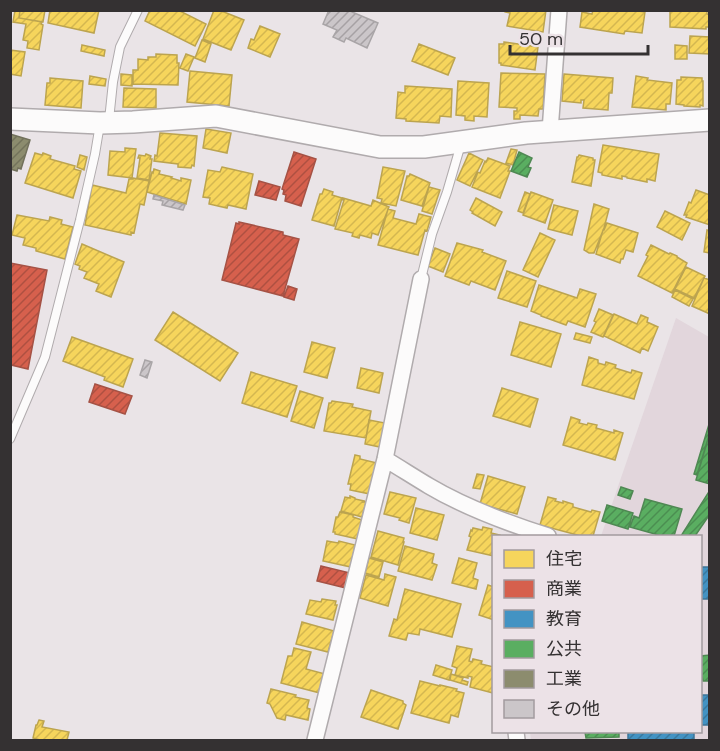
<svg xmlns="http://www.w3.org/2000/svg" width="720" height="751" font-family="'DM Sans','Noto Sans JP',sans-serif">
  <defs>
    <pattern id="homes-hatch" width="6" height="6" patternUnits="userSpaceOnUse" patternTransform="scale(1.5)"><rect width="6" height="6" fill="#f6d55c"/><path d="M-1 1l2-2M0 6l6-6M5 7l2-2" fill="none" stroke="#d4b750"/></pattern>
    <pattern id="shops-hatch" width="6" height="6" patternUnits="userSpaceOnUse" patternTransform="scale(1.5)"><rect width="6" height="6" fill="#d6604d"/><path d="M-1 1l2-2M0 6l6-6M5 7l2-2" fill="none" stroke="#ae5041"/></pattern>
    <pattern id="schools-hatch" width="6" height="6" patternUnits="userSpaceOnUse" patternTransform="scale(1.5)"><rect width="6" height="6" fill="#4393c3"/><path d="M-1 1l2-2M0 6l6-6M5 7l2-2" fill="none" stroke="#39799f"/></pattern>
    <pattern id="public-hatch" width="6" height="6" patternUnits="userSpaceOnUse" patternTransform="scale(1.5)"><rect width="6" height="6" fill="#5aae61"/><path d="M-1 1l2-2M0 6l6-6M5 7l2-2" fill="none" stroke="#4b8e51"/></pattern>
    <pattern id="industry-hatch" width="6" height="6" patternUnits="userSpaceOnUse" patternTransform="scale(1.5)"><rect width="6" height="6" fill="#8c8c6e"/><path d="M-1 1l2-2M0 6l6-6M5 7l2-2" fill="none" stroke="#73735b"/></pattern>
    <pattern id="building-hatch" width="6" height="6" patternUnits="userSpaceOnUse" patternTransform="scale(1.5)"><rect width="6" height="6" fill="#cbc6c9"/><path d="M-1 1l2-2M0 6l6-6M5 7l2-2" fill="none" stroke="#a6a1a4"/></pattern>
  </defs>
  <rect width="100%" height="100%" fill="#eae4e7"/>
  <path fill="#e2d6dc" d="M 676,318 L 709,337 L 709,740 L 531,740 L 530,732 L 700,732 L 700,536 L 601,536 Z"/>
  <path fill="url(#homes-hatch)" stroke="#bca44f" stroke-width="1.5" d="M 15,10 L 20,10 L 19,18 L 42,22 L 41,24 L 43,25 L 39,50 L 27,48 L 28,41 L 23,40 L 26,24 L 13,22 Z
    M 20,10 L 45,10 L 43,22 L 19,18 Z
    M 50,10 L 99,10 L 94,33 L 48,23 Z
    M 150,10 L 178,10 L 206,24 L 195,46 L 145,21 Z
    M 214,10 L 219,10 L 244,20 L 231,50 L 203,39 Z
    M 505,10 L 546,10 L 543,32 L 507,26 L 510,13 L 505,12 Z
    M 593,10 L 632,10 L 645,12 L 642,33 L 625,31 L 624,34 L 580,27 L 582,12 L 592,14 Z
    M 670,10 L 707,10 L 707,14 L 710,15 L 710,27 L 706,27 L 706,29 L 670,27 Z
    M 260,26 L 280,34 L 270,57 L 248,48 L 251,39 L 254,40 Z
    M 690,36 L 710,37 L 710,54 L 689,53 Z
    M 202,40 L 211,44 L 205,62 L 195,58 Z
    M 504,42 L 538,47 L 535,70 L 501,65 L 501,63 L 499,63 L 499,44 L 504,44 Z
    M 419,44 L 455,58 L 448,75 L 412,61 Z
    M 82,45 L 105,50 L 104,56 L 81,51 Z
    M 675,45 L 687,46 L 687,59 L 675,59 Z
    M 10,50 L 25,52 L 21,76 L 10,74 Z
    M 156,54 L 177,55 L 177,63 L 179,63 L 178,85 L 133,84 L 133,70 L 138,70 L 138,59 L 148,60 L 148,57 L 156,57 Z
    M 186,54 L 194,57 L 188,71 L 180,68 Z
    M 190,71 L 232,75 L 229,106 L 187,102 Z
    M 501,73 L 545,74 L 543,109 L 539,109 L 538,116 L 520,115 L 520,119 L 514,119 L 514,111 L 517,111 L 517,108 L 499,107 Z
    M 121,74 L 132,75 L 132,86 L 121,85 Z
    M 564,74 L 613,78 L 612,93 L 609,93 L 608,110 L 583,108 L 584,100 L 581,100 L 581,103 L 562,101 Z
    M 90,76 L 106,79 L 105,86 L 89,84 Z
    M 636,76 L 648,78 L 647,80 L 672,83 L 670,104 L 666,104 L 666,110 L 632,107 Z
    M 681,77 L 702,78 L 702,81 L 703,81 L 703,106 L 700,105 L 700,107 L 684,106 L 684,105 L 676,104 L 677,80 L 681,80 Z
    M 50,78 L 83,81 L 81,108 L 45,105 L 47,83 L 50,83 Z
    M 458,81 L 489,83 L 487,117 L 474,116 L 474,121 L 465,120 L 465,116 L 456,115 Z
    M 405,86 L 452,89 L 451,117 L 440,116 L 439,123 L 406,121 L 406,119 L 396,118 L 398,92 L 405,93 Z
    M 124,88 L 156,89 L 156,108 L 123,107 Z
    M 206,129 L 231,133 L 227,153 L 203,148 Z
    M 160,133 L 197,136 L 194,166 L 192,165 L 191,168 L 178,167 L 178,164 L 154,161 L 155,155 L 157,156 Z
    M 603,145 L 659,154 L 655,181 L 647,179 L 647,182 L 627,178 L 627,177 L 622,176 L 622,179 L 602,175 L 602,173 L 598,172 Z
    M 125,148 L 136,149 L 132,178 L 108,175 L 110,151 L 125,152 Z
    M 511,149 L 517,150 L 513,165 L 506,163 Z
    M 35,153 L 42,155 L 43,153 L 51,156 L 50,159 L 75,166 L 74,169 L 81,171 L 73,198 L 25,183 Z
    M 469,153 L 483,160 L 470,186 L 457,180 Z
    M 146,154 L 151,156 L 150,159 L 152,159 L 149,180 L 137,178 L 140,158 L 138,158 L 139,155 L 145,156 Z
    M 80,155 L 87,157 L 84,170 L 77,167 Z
    M 579,155 L 593,158 L 593,160 L 595,160 L 591,186 L 572,182 L 577,157 L 578,157 Z
    M 488,158 L 510,166 L 508,171 L 510,171 L 500,198 L 472,187 L 478,172 L 480,173 L 485,161 L 486,162 Z
    M 222,167 L 253,174 L 246,209 L 228,205 L 227,208 L 209,204 L 210,198 L 203,197 L 208,170 L 220,172 Z
    M 383,167 L 405,171 L 396,206 L 381,203 L 382,199 L 377,198 Z
    M 154,169 L 160,171 L 159,174 L 172,177 L 171,178 L 181,181 L 181,178 L 191,180 L 186,204 L 147,192 L 152,172 L 153,173 Z
    M 410,174 L 430,183 L 422,206 L 401,200 L 407,176 L 409,176 Z
    M 133,178 L 149,181 L 144,205 L 140,204 L 134,233 L 131,232 L 131,235 L 85,225 L 92,185 L 126,193 L 129,179 L 133,179 Z
    M 429,187 L 440,190 L 432,214 L 422,211 Z
    M 324,189 L 333,192 L 332,195 L 342,198 L 334,226 L 312,220 L 320,194 L 322,194 Z
    M 696,190 L 710,195 L 710,225 L 686,217 L 687,215 L 684,215 L 689,202 L 691,203 Z
    M 525,192 L 530,194 L 523,213 L 518,211 Z
    M 531,192 L 553,200 L 545,223 L 523,215 Z
    M 343,198 L 371,206 L 373,200 L 389,207 L 378,235 L 372,233 L 371,238 L 360,235 L 359,238 L 352,236 L 353,233 L 335,229 L 344,200 L 343,200 Z
    M 476,198 L 502,212 L 495,226 L 472,213 L 473,212 L 470,210 Z
    M 594,204 L 609,209 L 604,228 L 594,253 L 589,253 L 584,250 Z
    M 554,205 L 578,211 L 572,235 L 548,229 Z
    M 388,209 L 395,211 L 393,218 L 416,224 L 419,214 L 431,217 L 427,231 L 425,230 L 418,255 L 378,245 Z
    M 665,211 L 690,223 L 682,240 L 657,227 Z
    M 17,215 L 49,221 L 50,217 L 62,220 L 61,224 L 73,227 L 65,259 L 36,251 L 36,248 L 23,245 L 25,238 L 12,235 Z
    M 607,223 L 638,233 L 633,252 L 626,250 L 623,259 L 621,259 L 620,263 L 596,254 L 603,230 L 604,230 Z
    M 707,230 L 710,231 L 710,253 L 704,252 Z
    M 540,233 L 555,240 L 538,277 L 523,270 Z
    M 457,243 L 483,250 L 482,252 L 506,261 L 495,290 L 471,281 L 469,285 L 445,276 Z
    M 82,244 L 124,262 L 111,297 L 96,291 L 99,284 L 84,278 L 87,272 L 79,269 L 80,266 L 75,264 Z
    M 651,245 L 669,254 L 670,253 L 677,256 L 677,257 L 687,263 L 672,293 L 638,276 L 648,256 L 646,255 Z
    M 435,248 L 450,254 L 443,272 L 428,266 Z
    M 686,267 L 705,276 L 694,298 L 675,289 Z
    M 507,271 L 536,281 L 527,307 L 498,298 Z
    M 704,278 L 710,280 L 710,314 L 692,306 Z
    M 539,285 L 577,298 L 580,289 L 596,294 L 585,327 L 568,321 L 566,325 L 541,316 L 541,315 L 531,311 Z
    M 675,290 L 693,299 L 689,306 L 672,297 Z
    M 599,309 L 613,315 L 603,337 L 591,332 L 596,322 L 594,321 Z
    M 173,312 L 238,353 L 220,381 L 155,340 Z
    M 614,314 L 637,324 L 641,315 L 648,318 L 647,322 L 658,327 L 648,351 L 642,348 L 640,353 L 604,336 Z
    M 520,322 L 561,334 L 551,367 L 511,355 Z
    M 576,333 L 592,337 L 590,343 L 574,339 Z
    M 72,337 L 133,359 L 123,387 L 104,380 L 105,377 L 63,361 Z
    M 312,342 L 335,348 L 327,378 L 304,372 Z
    M 589,357 L 598,360 L 598,363 L 605,365 L 606,362 L 616,365 L 615,368 L 631,373 L 632,370 L 642,373 L 634,399 L 582,385 Z
    M 361,368 L 383,373 L 379,393 L 357,388 Z
    M 251,372 L 297,386 L 287,417 L 242,403 Z
    M 502,388 L 538,399 L 530,427 L 493,416 Z
    M 300,391 L 323,398 L 314,428 L 291,421 Z
    M 332,401 L 353,404 L 352,407 L 371,411 L 366,438 L 324,431 L 329,403 L 331,403 Z
    M 571,417 L 580,420 L 579,423 L 587,425 L 588,423 L 597,425 L 596,428 L 614,433 L 614,430 L 623,433 L 615,460 L 563,445 Z
    M 369,420 L 385,423 L 380,447 L 365,444 Z
    M 355,455 L 360,456 L 360,459 L 377,463 L 370,494 L 350,490 L 351,484 L 348,484 Z
    M 477,474 L 484,475 L 480,489 L 473,488 Z
    M 488,476 L 525,487 L 517,514 L 480,504 Z
    M 390,492 L 416,498 L 409,523 L 399,520 L 400,518 L 384,514 Z
    M 350,496 L 355,498 L 355,499 L 364,501 L 363,502 L 366,502 L 362,517 L 341,511 L 345,497 L 350,498 Z
    M 548,497 L 556,499 L 555,501 L 563,503 L 563,501 L 573,504 L 573,507 L 591,512 L 592,510 L 600,512 L 593,536 L 581,536 L 540,525 Z
    M 416,508 L 444,515 L 437,540 L 410,533 Z
    M 340,512 L 353,515 L 353,517 L 362,520 L 358,539 L 335,534 L 335,532 L 333,532 L 336,517 L 338,517 Z
    M 483,527 L 492,529 L 491,533 L 500,535 L 500,536 L 494,536 L 494,556 L 467,550 L 471,537 L 469,536 L 471,530 L 472,531 L 473,528 L 482,530 Z
    M 378,531 L 404,538 L 403,542 L 404,542 L 398,565 L 371,557 Z
    M 327,541 L 338,543 L 339,541 L 355,545 L 351,567 L 323,561 Z
    M 405,546 L 434,554 L 432,563 L 437,565 L 432,580 L 398,571 Z
    M 369,558 L 383,562 L 379,577 L 365,573 Z
    M 459,558 L 477,563 L 473,578 L 478,580 L 476,589 L 452,583 Z
    M 385,574 L 396,577 L 388,606 L 360,598 L 366,575 L 384,580 Z
    M 488,585 L 494,587 L 494,620 L 479,615 Z
    M 405,589 L 461,604 L 452,637 L 420,629 L 419,635 L 408,633 L 406,640 L 389,636 L 394,619 L 397,620 Z
    M 322,599 L 336,601 L 335,605 L 337,605 L 333,620 L 306,614 L 310,600 L 321,602 Z
    M 302,622 L 334,631 L 328,652 L 296,644 Z
    M 457,646 L 472,649 L 469,661 L 472,662 L 473,659 L 482,661 L 481,664 L 494,667 L 493,693 L 470,687 L 472,677 L 468,676 L 468,678 L 455,675 L 457,668 L 452,666 Z
    M 294,648 L 311,652 L 306,669 L 325,674 L 320,693 L 281,683 L 288,656 L 292,656 Z
    M 436,665 L 452,670 L 449,680 L 433,675 Z
    M 451,674 L 463,678 L 462,680 L 468,682 L 467,685 L 450,680 Z
    M 420,681 L 440,686 L 440,685 L 457,689 L 456,691 L 464,693 L 458,717 L 451,715 L 449,723 L 411,713 Z
    M 271,689 L 296,695 L 295,697 L 309,700 L 307,708 L 310,709 L 308,720 L 286,715 L 285,720 L 277,718 L 270,704 L 267,703 Z
    M 371,690 L 403,701 L 403,703 L 406,705 L 398,729 L 361,717 Z
    M 39,720 L 44,721 L 42,727 L 69,732 L 67,740 L 40,740 L 33,738 L 36,725 L 37,725 Z"/>
  <path fill="url(#shops-hatch)" stroke="#a55245" stroke-width="1.5" d="M 294,152 L 316,159 L 301,206 L 285,201 L 286,195 L 283,194 L 284,190 L 282,189 Z
    M 259,181 L 280,187 L 276,200 L 255,195 Z
    M 239,222 L 283,232 L 283,235 L 299,239 L 283,296 L 222,280 L 236,223 L 239,224 Z
    M 10,263 L 47,270 L 28,369 L 11,365 L 10,368 Z
    M 288,286 L 297,289 L 294,300 L 284,297 Z
    M 95,384 L 132,396 L 125,414 L 89,402 Z
    M 321,566 L 350,573 L 346,588 L 317,581 Z"/>
  <path fill="url(#schools-hatch)" stroke="#3e7698" stroke-width="1.5" d="M 700,567 L 710,567 L 710,599 L 700,599 Z
    M 700,695 L 710,695 L 710,725 L 700,725 Z
    M 628,732 L 694,732 L 694,740 L 628,740 Z"/>
  <path fill="url(#public-hatch)" stroke="#4f8853" stroke-width="1.5" d="M 519,152 L 532,158 L 528,167 L 531,168 L 527,177 L 511,171 Z
    M 710,421 L 710,432 L 697,475 L 694,474 Z
    M 710,432 L 710,484 L 696,480 Z
    M 621,487 L 633,491 L 630,499 L 618,495 Z
    M 710,490 L 710,514 L 695,536 L 681,536 Z
    M 645,499 L 682,509 L 674,536 L 662,536 L 630,527 L 634,516 L 639,518 Z
    M 607,505 L 633,513 L 628,529 L 602,521 Z
    M 710,655 L 710,681 L 703,681 L 702,676 L 700,676 L 700,656 Z
    M 585,732 L 619,732 L 619,737 L 586,738 Z"/>
  <path fill="url(#industry-hatch)" stroke="#72715c" stroke-width="1.5" d="M 10,134 L 30,140 L 21,169 L 18,168 L 17,171 L 10,169 Z"/>
  <path fill="url(#building-hatch)" stroke="#a9a5a7" stroke-width="1.5" d="M 329,10 L 352,10 L 352,12 L 378,23 L 367,48 L 346,38 L 344,42 L 333,37 L 337,30 L 323,24 Z
    M 154,195 L 185,205 L 183,210 L 162,205 L 163,201 L 153,199 Z
    M 145,360 L 152,362 L 147,378 L 140,375 Z"/>
  <g fill="none" stroke-linecap="round" stroke-linejoin="round">
    <defs>
      <path id="lane" d="M 109,120 L 113,82 L 120,47 L 138,10
        M 421,279 L 432,234 L 447,192 L 461,144
        M 10,439 L 45,357 L 80,220 L 95,154 L 100,124"/>
      <path id="street" d="M 550,131 L 559,10
        M 385,459 C 400,468 414,477 429,486 C 466,508 507,523 548,536
        M 516,732 L 517,740
        M 315,740 L 385,459 L 421,279"/>
      <path id="secondary" d="M 10,119 L 100,123 L 133,122 L 216,116 L 380,147 L 424,147 L 526,133 L 710,120"/>
    </defs>
    <use href="#lane" stroke="#b0abad" stroke-width="10"/>
    <use href="#street" stroke="#b0abad" stroke-width="18"/>
    <use href="#secondary" stroke="#b0abad" stroke-width="24"/>
    <use href="#lane" stroke="#fcfbfb" stroke-width="8"/>
    <use href="#street" stroke="#fcfbfb" stroke-width="15"/>
    <use href="#secondary" stroke="#fcfbfb" stroke-width="21"/>
  </g>
  <rect width="720" height="751" fill="none" stroke="#343132" stroke-width="24"/>
  <rect x="492" y="535" width="210" height="198" fill="#ece2e7" stroke="#a29b9f" stroke-width="1.5"/>
  <rect x="504" y="550" width="30" height="18" fill="#f6d55c" stroke="#a29b9f" stroke-width="1.5"/>
  <text x="546" y="565" font-size="18" fill="#343132">住宅</text>
  <rect x="504" y="580" width="30" height="18" fill="#d6604d" stroke="#a29b9f" stroke-width="1.5"/>
  <text x="546" y="595" font-size="18" fill="#343132">商業</text>
  <rect x="504" y="610" width="30" height="18" fill="#4393c3" stroke="#a29b9f" stroke-width="1.5"/>
  <text x="546" y="625" font-size="18" fill="#343132">教育</text>
  <rect x="504" y="640" width="30" height="18" fill="#5aae61" stroke="#a29b9f" stroke-width="1.5"/>
  <text x="546" y="655" font-size="18" fill="#343132">公共</text>
  <rect x="504" y="670" width="30" height="18" fill="#8c8c6e" stroke="#a29b9f" stroke-width="1.5"/>
  <text x="546" y="685" font-size="18" fill="#343132">工業</text>
  <rect x="504" y="700" width="30" height="18" fill="#cbc6c9" stroke="#a29b9f" stroke-width="1.5"/>
  <text x="546" y="715" font-size="18" fill="#343132">その他</text>
  <path d="M510 45v9h138v-9" fill="none" stroke="#343132" stroke-width="3"/>
  <text x="519" y="45" font-size="18" fill="#343132" stroke="#ece2e7" stroke-width="4.5" paint-order="stroke">50 m</text>
</svg>
